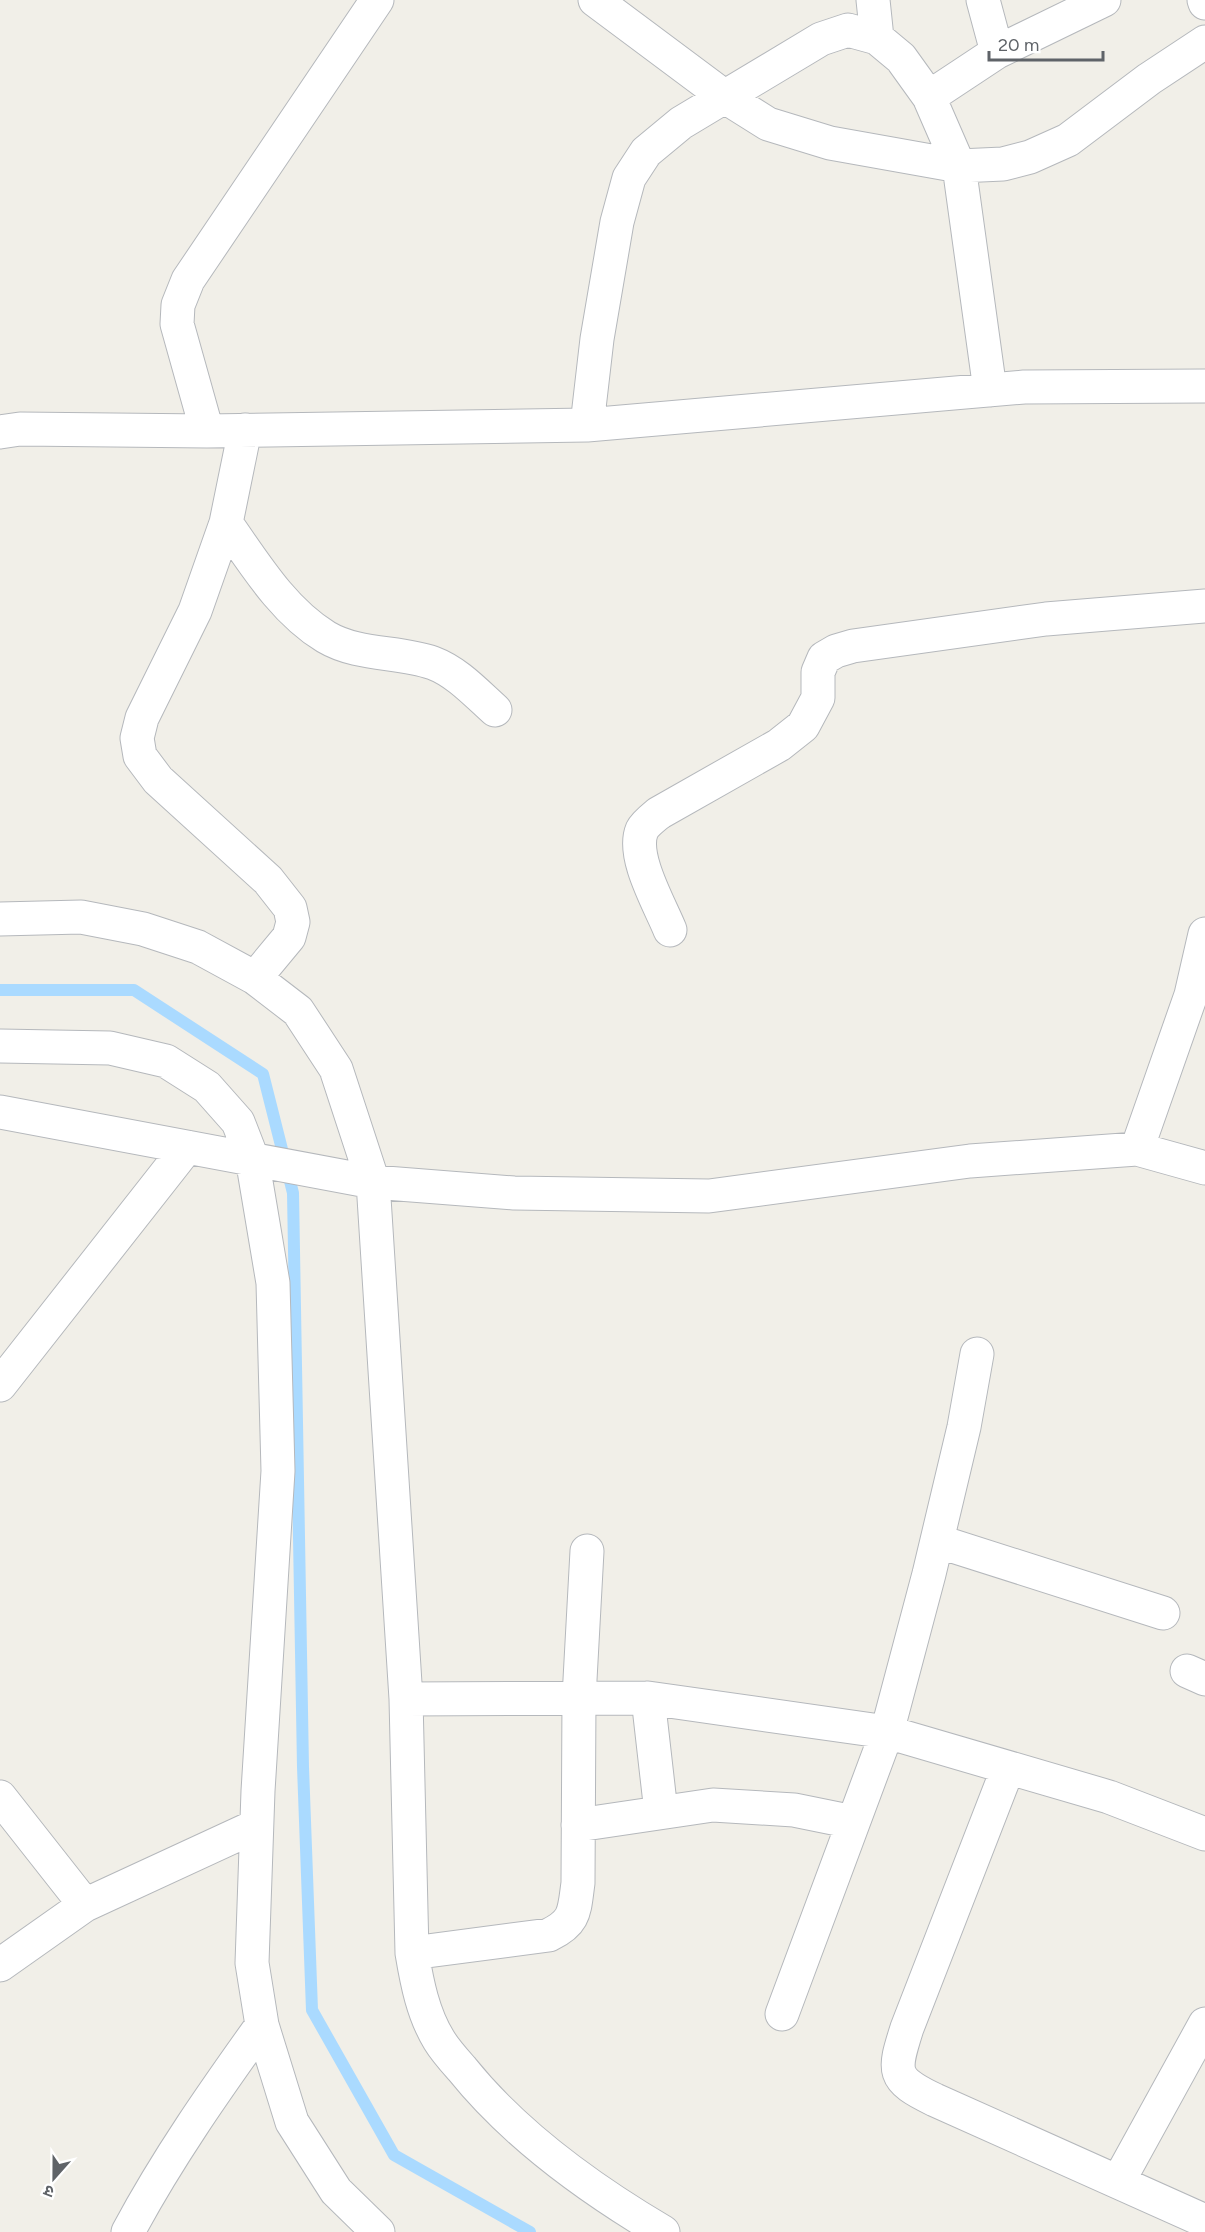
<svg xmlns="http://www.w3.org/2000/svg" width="1205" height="2232" font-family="Figtree,'Noto Sans Devanagari',sans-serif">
  <rect width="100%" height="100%" fill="#f1efe8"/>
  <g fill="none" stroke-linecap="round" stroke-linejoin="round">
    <path stroke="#aadaff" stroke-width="12" d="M 0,990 L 134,990 L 263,1074 L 293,1193 L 303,1767 L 312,2010 L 394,2155 L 530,2232"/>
    <defs>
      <path id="minor" d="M 595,0 L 725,97 L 768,124 L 830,143 L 959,166 L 1003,164 L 1030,157 L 1068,140 L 1149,79 L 1205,42
        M 873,0 L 877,38
        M 983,0 L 997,52
        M 1204,0 L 1205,3
        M 929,97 L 997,52 L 1104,0
        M 587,425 L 597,339 L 617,222 L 629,178 L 646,152 L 681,123 L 821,39 L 848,30 L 877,38 L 901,58 L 929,97 L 959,166 L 990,390
        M 245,430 L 226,523 L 195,611 L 142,718 L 137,738 L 140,756 L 158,780 L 268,880 L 290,908 L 293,922 L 289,937 L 255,978
        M 207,431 L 177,324 L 178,305 L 188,280 L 377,0
        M 0,432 L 20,429 L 207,431 L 587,425 L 1024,387 L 1205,386
        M 226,523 C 254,563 283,611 326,637 C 358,656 399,651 433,663 C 457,672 476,693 495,710
        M 0,919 L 81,917 L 143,929 L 198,947 L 255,978 L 298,1011 L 336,1069 L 373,1182 L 406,1699 L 412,1953 C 417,1983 423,2014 439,2040 C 445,2050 454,2060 462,2069 C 515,2135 590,2189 663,2232
        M 670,930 C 660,905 631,856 642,830 C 645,824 653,818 659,813 L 779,745 L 803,726 L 818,698 L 818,672 L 824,658 L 836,651 L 853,646 L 1046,619 L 1205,606
        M 0,1046 L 110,1048 L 166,1061 L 207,1087 L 238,1122 L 252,1158 L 273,1283 L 278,1471 L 258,1791 L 252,1963 L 262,2025 L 292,2122 L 336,2191 L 378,2232
        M 0,1112 L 373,1182 L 514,1193 L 709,1196 L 970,1161 L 1137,1149 L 1205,1168
        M 1137,1149 L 1191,995 L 1205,934
        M 0,1385 L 187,1147
        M 937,1541 L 1163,1613
        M 1187,1671 L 1205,1679
        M 648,1698 L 661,1812
        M 406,1699 L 648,1698 L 887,1732 L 1109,1797 L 1205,1834
        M 1008,1768 L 907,2028 C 893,2072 891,2079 935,2100 L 1205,2221
        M 0,1797 L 85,1905
        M 578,1825 L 713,1805 L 794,1810 L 853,1822
        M 412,1953 L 549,1935 C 576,1922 574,1911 578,1883 L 579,1698 L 587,1551
        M 0,1965 L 85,1905 L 256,1826
        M 782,2014 L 887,1732 L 929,1574 L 964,1427 L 977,1354
        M 1118,2182 L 1205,2024
        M 128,2232 C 167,2159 214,2092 262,2025"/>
    </defs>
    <use href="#minor" stroke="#b5b8bc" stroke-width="35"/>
    <use href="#minor" stroke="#fff" stroke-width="33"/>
  </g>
  <g transform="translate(54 2178) rotate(201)" stroke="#ffffff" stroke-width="4.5" paint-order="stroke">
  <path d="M0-4.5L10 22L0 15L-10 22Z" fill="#5f6368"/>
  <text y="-9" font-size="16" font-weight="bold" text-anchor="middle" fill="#5f6368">उ</text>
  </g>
  <path d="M989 51v9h114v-9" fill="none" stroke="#5f6368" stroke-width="3"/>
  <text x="998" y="51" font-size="18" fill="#5f6368" stroke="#ffffff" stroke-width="4.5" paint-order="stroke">20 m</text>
</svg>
